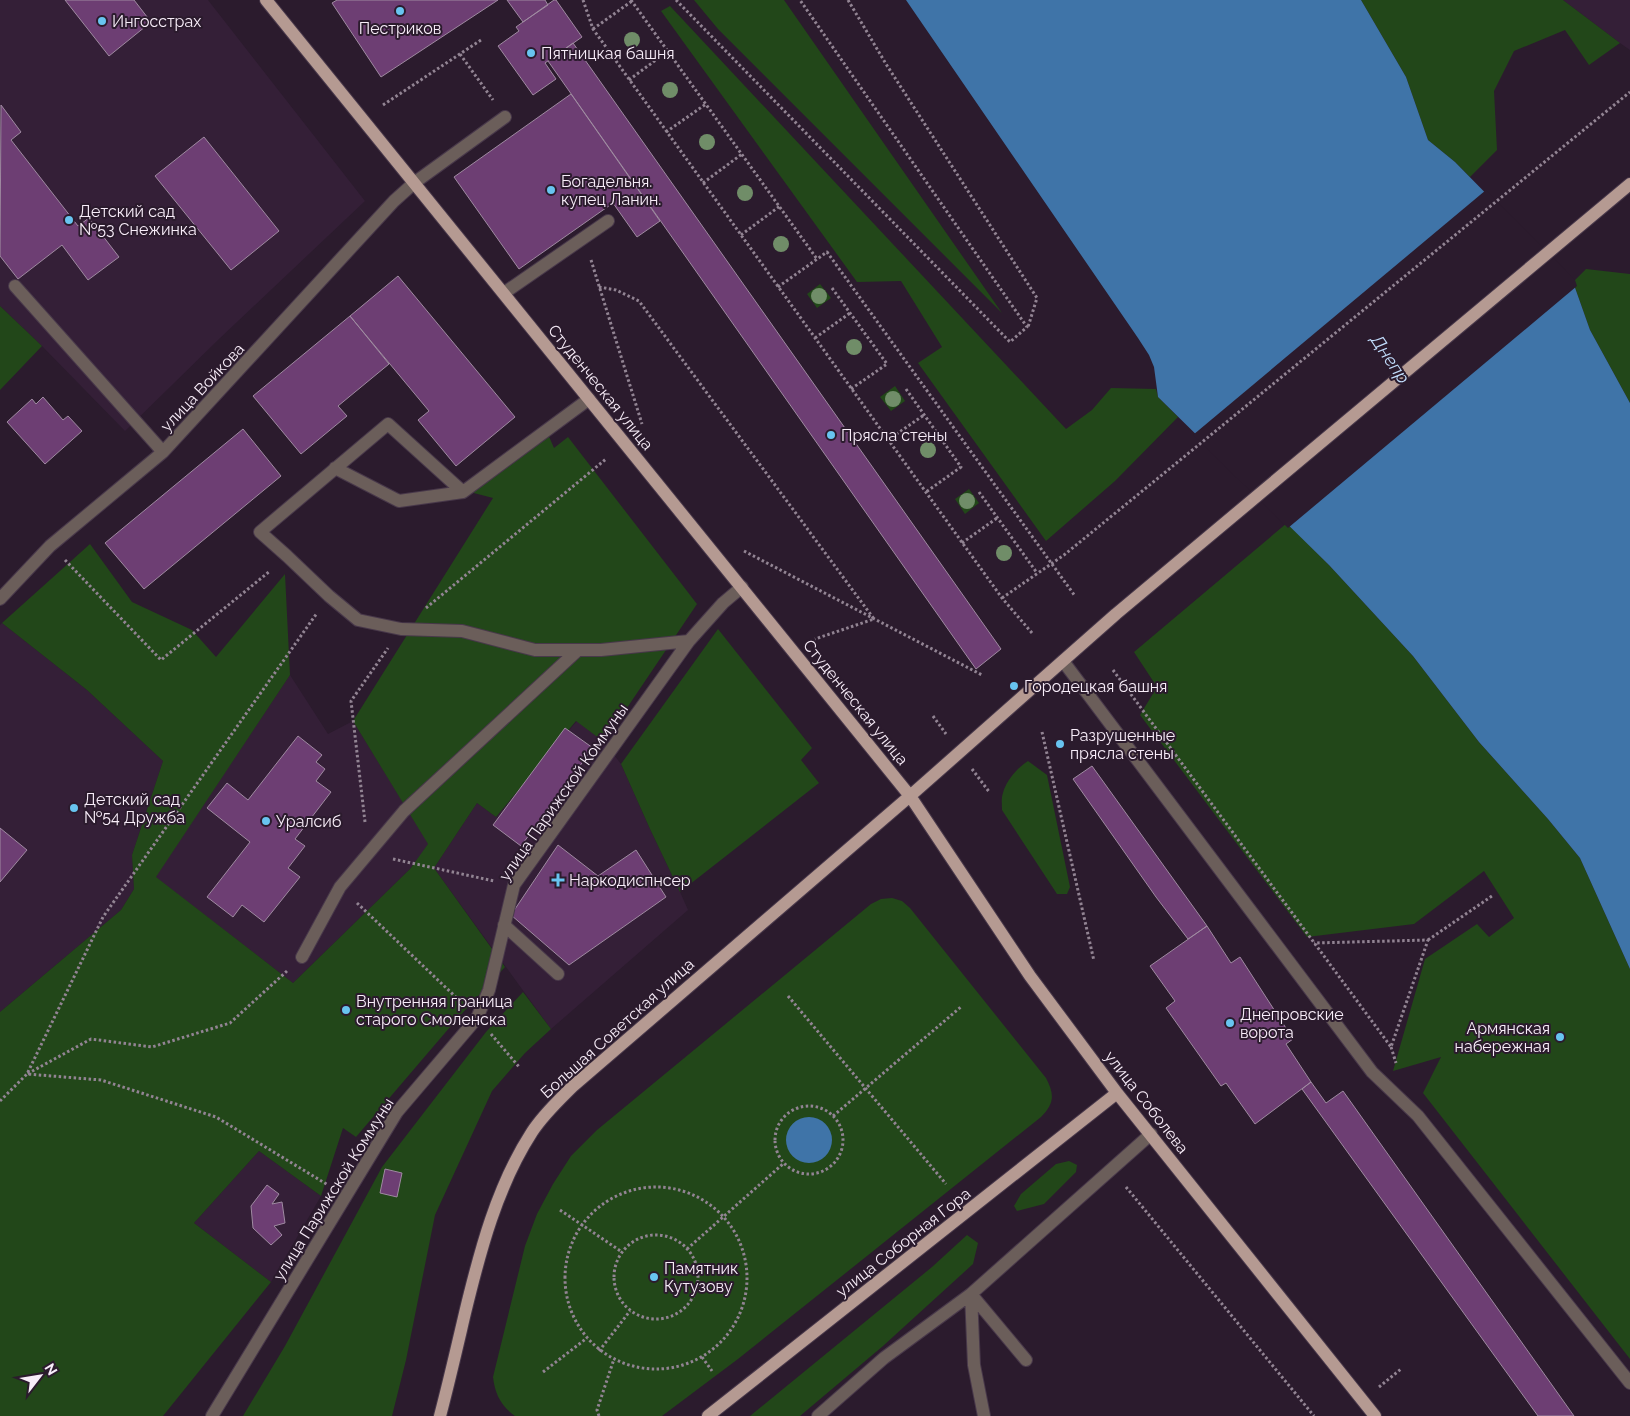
<svg xmlns="http://www.w3.org/2000/svg" width="1630" height="1416" font-family="Raleway,sans-serif">
  <rect width="100%" height="100%" fill="#2b1b2d"/>
  <path fill="#341f37" d="M 0,0 L 208,0 L 365,201 L 219,339 L 125,431 L 42,346 L 0,306 Z
    M 1563,0 L 1630,0 L 1630,50 L 1620,43 Z
    M 2,623 L 87,690 L 163,761 L 132,855 L 134,889 L 121,910 L 0,1012 L 0,625 Z
    M 290,675 L 328,734 L 353,721 L 429,844 L 410,869 L 293,983 L 155,877 Z
    M 577,721 L 604,742 L 621,764 L 650,829 L 680,892 L 688,910 L 551,1029 L 434,868 L 477,803 L 496,817 Z
    M 259,1151 L 321,1196 L 271,1282 L 194,1223 Z"/>
  <path fill="#224719" d="M 694,0 L 784,0 L 1002,313 L 718,29 Z
    M 1361,0 L 1563,0 L 1620,43 L 1589,65 L 1565,30 L 1514,51 L 1494,91 L 1497,150 L 1470,177 L 1455,162 L 1428,140 L 1406,77 Z
    M 670,6 L 1066,429 L 1092,410 L 1111,388 L 1156,389 L 1158,397 L 1178,417 L 1115,481 L 1046,541 L 918,363 L 942,347 L 901,281 L 857,282 L 661,11 Z
    M 1586,269 L 1630,274 L 1630,403 L 1590,330 L 1573,282 Z
    M 820,284 L 831,298 L 817,308 L 807,294 Z
    M 0,306 L 42,346 L 0,390 Z
    M 895,386 L 905,401 L 891,411 L 880,397 Z
    M 547,432 L 554,448 L 568,437 L 697,604 L 604,742 L 576,721 L 496,817 L 477,803 L 434,868 L 505,967 L 456,1020 L 356,1137 L 343,1128 L 321,1196 L 259,1151 L 194,1223 L 271,1282 L 163,1416 L 0,1416 L 0,1012 L 121,910 L 134,889 L 132,855 L 163,761 L 87,690 L 2,623 L 90,544 L 132,602 L 192,630 L 216,657 L 285,574 L 290,675 L 156,877 L 293,983 L 410,869 L 428,844 L 353,721 L 493,498 L 470,492 Z
    M 969,489 L 979,503 L 965,514 L 955,499 Z
    M 1287,523 L 1329,565 L 1413,656 L 1479,742 L 1548,819 L 1580,858 L 1630,969 L 1630,1359 L 1423,1093 L 1441,1057 L 1393,1071 L 1425,959 L 1477,924 L 1489,937 L 1514,918 L 1484,871 L 1414,924 L 1307,937 L 1140,715 L 1157,687 L 1134,652 Z
    M 718,629 L 812,748 L 801,760 L 819,783 L 680,892 L 650,829 L 621,764 Z
    M 1028,761 L 1047,775 L 1070,887 L 1067,894 L 1057,894 L 1002,810 C 1002,805 1001,798 1003,793 C 1006,781 1017,768 1028,761 Z
    M 892,898 L 902,901 L 910,908 L 1046,1078 C 1055,1095 1054,1104 1041,1117 L 738,1359 L 662,1416 L 515,1416 C 501,1406 495,1394 493,1377 L 525,1246 L 537,1214 L 553,1184 L 571,1156 L 597,1130 L 871,904 L 881,899 Z
    M 523,992 L 551,1029 L 525,1053 L 492,1091 L 435,1215 L 406,1360 L 392,1416 L 243,1416 L 285,1346 L 382,1167 L 486,1032 Z
    M 1069,1161 L 1077,1165 L 1076,1172 L 1044,1204 L 1017,1211 L 1014,1206 L 1021,1194 L 1056,1164 Z
    M 967,1235 L 978,1243 L 973,1264 L 883,1346 L 800,1416 L 750,1416 L 932,1267 Z"/>
  <path fill="#3f74a8" d="M 906,0 L 1361,0 L 1406,77 L 1428,140 L 1455,162 L 1573,282 L 1590,330 L 1630,403 L 1630,969 L 1580,858 L 1548,819 L 1479,742 L 1413,656 L 1329,565 L 1158,397 L 1154,367 L 1149,355 L 1138,338 Z
    M786 1140a23 23 0 1 1 46 0a23 23 0 1 1-46 0Z"/>
  <path fill="#2b1b2d" d="M 1486,190 L 1575,280 L 1577,286 L 1288,528 L 1193,435 Z"/>
  <path fill="#6d3e73" stroke="#9f8aa1" d="M 65,0 L 134,0 L 151,22 L 109,56 Z
    M 337,0 L 498,0 L 381,77 L 332,3 Z
    M 507,0 L 545,0 L 548,5 L 523,22 Z
    M 554,0 L 556,0 L 582,37 L 545,63 L 556,79 L 533,95 L 498,46 L 519,31 L 516,27 Z
    M 573,43 L 1001,649 L 976,669 L 548,61 Z
    M 571,94 L 660,221 L 637,237 L 613,203 L 519,269 L 454,177 Z
    M 1,105 L 21,132 L 11,140 L 78,226 L 89,218 L 119,257 L 88,280 L 62,245 L 18,279 L 0,256 Z
    M 204,137 L 279,231 L 231,270 L 155,176 Z
    M 398,276 L 515,417 L 456,466 L 418,420 L 429,411 L 350,316 Z
    M 350,316 L 389,364 L 338,406 L 347,416 L 301,454 L 253,396 Z
    M 43,397 L 63,420 L 68,416 L 82,431 L 45,464 L 7,422 L 32,399 L 36,404 Z
    M 243,429 L 281,476 L 144,589 L 105,543 Z
    M 565,728 L 593,748 L 521,846 L 493,825 Z
    M 298,736 L 322,755 L 316,762 L 325,769 L 316,781 L 331,792 L 295,839 L 305,846 L 288,868 L 300,877 L 264,922 L 242,905 L 233,917 L 207,897 L 250,842 L 207,808 L 227,783 L 248,800 Z
    M 1092,766 L 1207,926 L 1188,939 L 1156,897 L 1073,779 Z
    M 0,828 L 27,850 L 0,882 Z
    M 558,845 L 598,876 L 636,850 L 666,897 L 569,965 L 511,915 Z
    M 1207,926 L 1231,963 L 1240,957 L 1293,1039 L 1286,1044 L 1311,1082 L 1255,1124 L 1226,1083 L 1221,1086 L 1166,1008 L 1175,1001 L 1150,966 Z
    M 1311,1082 L 1326,1103 L 1343,1091 L 1574,1416 L 1538,1416 L 1302,1089 Z
    M 385,1169 L 402,1173 L 397,1197 L 380,1193 Z
    M 267,1185 L 279,1194 L 272,1204 L 282,1202 L 285,1223 L 274,1226 L 282,1235 L 271,1245 L 253,1228 L 251,1206 Z"/>
  <g fill="none" stroke-linecap="round" stroke-linejoin="round">
    <defs>
      <path id="minor" d="M 15,286 L 163,452
        M 504,293 L 608,221
        M 589,399 L 463,492 L 388,424 L 260,532 L 287,556 L 329,596 L 358,620 L 401,629 L 462,631 L 535,650 L 601,650 L 689,641
        M 335,468 L 399,501 L 463,492
        M 0,599 L 50,546 L 163,452 L 394,201 L 414,183 L 505,117
        M 1063,661 L 1372,1072 L 1418,1116 L 1630,1383
        M 504,925 L 558,974
        M 302,957 L 340,887 L 404,811 L 578,650
        M 971,1294 L 974,1365 L 984,1416
        M 971,1294 L 1026,1360
        M 212,1416 L 397,1112 L 477,1018 L 489,990 L 514,885 L 689,641 L 723,603 L 742,587
        M 818,1416 L 884,1358 L 971,1294 L 1151,1134"/>
      <path id="major" d="M 266,0 L 910,796 L 1030,976 L 1117,1093 L 1375,1416
        M 440,1416 C 449,1382 457,1347 465,1313 C 480,1251 497,1186 532,1132 C 543,1115 558,1101 572,1087 L 910,796 L 1116,614 L 1630,184
        M 708,1416 L 1117,1093"/>
    </defs>
    <use href="#minor" stroke="#48384a" stroke-width="14"/>
    <use href="#major" stroke="#48384a" stroke-width="14"/>
    <path stroke="#928493" stroke-width="3" stroke-dasharray="2.5 2.5" stroke-linecap="butt" d="M 583,0 L 593,29 L 1002,598 L 1032,633
      M 631,0 L 817,259
      M 676,0 L 1010,342 L 1027,327 L 800,0
      M 848,0 L 886,64 L 1037,298 L 1028,327
      M 593,29 L 632,1
      M 460,54 L 493,100
      M 629,80 L 668,51
      M 383,105 L 481,40
      M 666,132 L 706,104
      M 703,183 L 742,154
      M 741,235 L 780,206
      M 591,260 L 642,424
      M 599,287 L 616,290 L 639,301 L 874,619 L 815,639
      M 778,287 L 827,252 L 1075,596
      M 832,288 L 887,364 L 851,389
      M 815,338 L 850,313
      M 906,389 L 961,467 L 926,492
      M 888,440 L 924,415
      M 979,492 L 1037,573
      M 962,543 L 997,518
      M 744,551 L 982,675
      M 65,560 L 161,660 L 270,571
      M 1002,598 L 1064,555 L 1630,92
      M 426,608 L 606,459
      M 1113,670 L 1391,1047 L 1428,940 L 1314,943
      M 933,716 L 946,734
      M 1042,732 L 1094,961
      M 972,769 L 990,793
      M 365,822 L 351,701 L 388,648
      M 393,859 L 494,881
      M 357,903 L 461,1002
      M 1428,940 L 1492,896
      M 287,971 L 230,1023 L 152,1047 L 91,1039 L 27,1074 L 101,1080 L 216,1117 L 328,1185
      M 788,996 L 946,1184
      M 491,1034 L 520,1068
      M 1391,1047 L 1396,1063
      M 0,1101 L 27,1074 L 103,917 L 317,613
      M775 1140a34 34 0 1 1 68 0a34 34 0 1 1-68 0Z
      M 833,1116 L 962,1006
      M 1126,1187 L 1314,1416
      M565 1278a91 91 0 1 1 182 0a91 91 0 1 1-182 0Z
      M 560,1210 L 622,1252
      M614 1277a42 42 0 1 1 84 0a42 42 0 1 1-84 0Z
      M 687,1249 L 784,1163
      M 599,1351 L 630,1311
      M 702,1357 L 712,1371
      M 543,1372 L 587,1338
      M 1379,1387 L 1401,1369
      M 599,1416 L 597,1410 L 614,1359"/>
    <use href="#minor" stroke="#6b5e5a" stroke-width="12"/>
    <use href="#major" stroke="#b59a92" stroke-width="12"/>
  </g>
  <g fill="#708d68">
    <circle cx="632" cy="40" r="8"/>
    <circle cx="670" cy="90" r="8"/>
    <circle cx="707" cy="142" r="8"/>
    <circle cx="745" cy="193" r="8"/>
    <circle cx="781" cy="244" r="8"/>
    <circle cx="819" cy="296" r="8"/>
    <circle cx="854" cy="347" r="8"/>
    <circle cx="893" cy="399" r="8"/>
    <circle cx="928" cy="450" r="8"/>
    <circle cx="967" cy="501" r="8"/>
    <circle cx="1004" cy="553" r="8"/>
  </g>
  <g fill="#68c4f0" stroke="#2b1b2d" stroke-width="2">
    <circle cx="400" cy="11" r="5"/>
    <circle cx="102" cy="21" r="5"/>
    <circle cx="531" cy="53" r="5"/>
    <circle cx="551" cy="190" r="5"/>
    <circle cx="69" cy="220" r="5"/>
    <circle cx="831" cy="435" r="5"/>
    <circle cx="1014" cy="686" r="5"/>
    <circle cx="1060" cy="744" r="5"/>
    <circle cx="74" cy="808" r="5"/>
    <circle cx="266" cy="821" r="5"/>
    <path d="M555.5 872.5h5v5h5v5h-5v5h-5v-5h-5v-5h5z"/>
    <circle cx="346" cy="1010" r="5"/>
    <circle cx="1230" cy="1023" r="5"/>
    <circle cx="1560" cy="1037" r="5"/>
    <circle cx="654" cy="1277" r="5"/>
  </g>
  <g text-anchor="middle" stroke-width="4" stroke-linejoin="round" paint-order="stroke">
    <g font-size="16" fill="#f8edf9" stroke="#2b1b2d" text-anchor="start">
      <text x="112" y="27">Ингосстрах</text>
      <text x="400" y="34" text-anchor="middle">Пестриков</text>
      <text x="541" y="59">Пятницкая башня</text>
      <text x="561" y="187">Богадельня.<tspan x="561" dy="18">купец Ланин.</tspan></text>
      <text x="79" y="217">Детский сад<tspan x="79" dy="18">№53 Снежинка</tspan></text>
      <text x="841" y="441">Прясла стены</text>
      <text x="1024" y="692">Городецкая башня</text>
      <text x="1070" y="741">Разрушенные<tspan x="1070" dy="18">прясла стены</tspan></text>
      <text x="84" y="805">Детский сад<tspan x="84" dy="18">№54 Дружба</tspan></text>
      <text x="276" y="827">Уралсиб</text>
      <text x="569" y="886">Наркодиспнсер</text>
      <text x="356" y="1007">Внутренняя граница<tspan x="356" dy="18">старого Смоленска</tspan></text>
      <text x="1240" y="1020">Днепровские<tspan x="1240" dy="18">ворота</tspan></text>
      <text x="1550" y="1034" text-anchor="end">Армянская<tspan x="1550" dy="18">набережная</tspan></text>
      <text x="664" y="1274">Памятник<tspan x="664" dy="18">Кутузову</tspan></text>
    </g>
    <g font-size="16" fill="#f8edf9" stroke="#2b1b2d">
      <text transform="translate(202 387) rotate(-47)" y="6">улица Войкова</text>
      <text transform="translate(601 387) rotate(51)" y="6">Студенческая улица</text>
      <text transform="translate(856 702) rotate(51)" y="6">Студенческая улица</text>
      <text transform="translate(563 792) rotate(-55)" y="6">улица Парижской Коммуны</text>
      <text transform="translate(617 1028) rotate(-42)" y="6">Большая Советская улица</text>
      <text transform="translate(1147 1102) rotate(52)" y="6">улица Соболева</text>
      <text transform="translate(333 1189) rotate(-58)" y="6">улица Парижской Коммуны</text>
      <text transform="translate(903 1242) rotate(-38)" y="6">улица Соборная Гора</text>
    </g>
    <g font-size="18" font-style="italic" fill="#c2defd" stroke="#2b1b2d">
      <text transform="translate(1390 359) rotate(56)" y="6">Днепр</text>
    </g>
  </g>
  <g transform="translate(40 1376) rotate(59)" stroke="#2b1b2d" stroke-width="4" paint-order="stroke">
  <path d="M0-4L9 19L0 12L-9 19Z" fill="#f8edf9"/>
  <text y="-8" font-size="14" font-weight="bold" text-anchor="middle" fill="#f8edf9">N</text>
  </g>
</svg>
